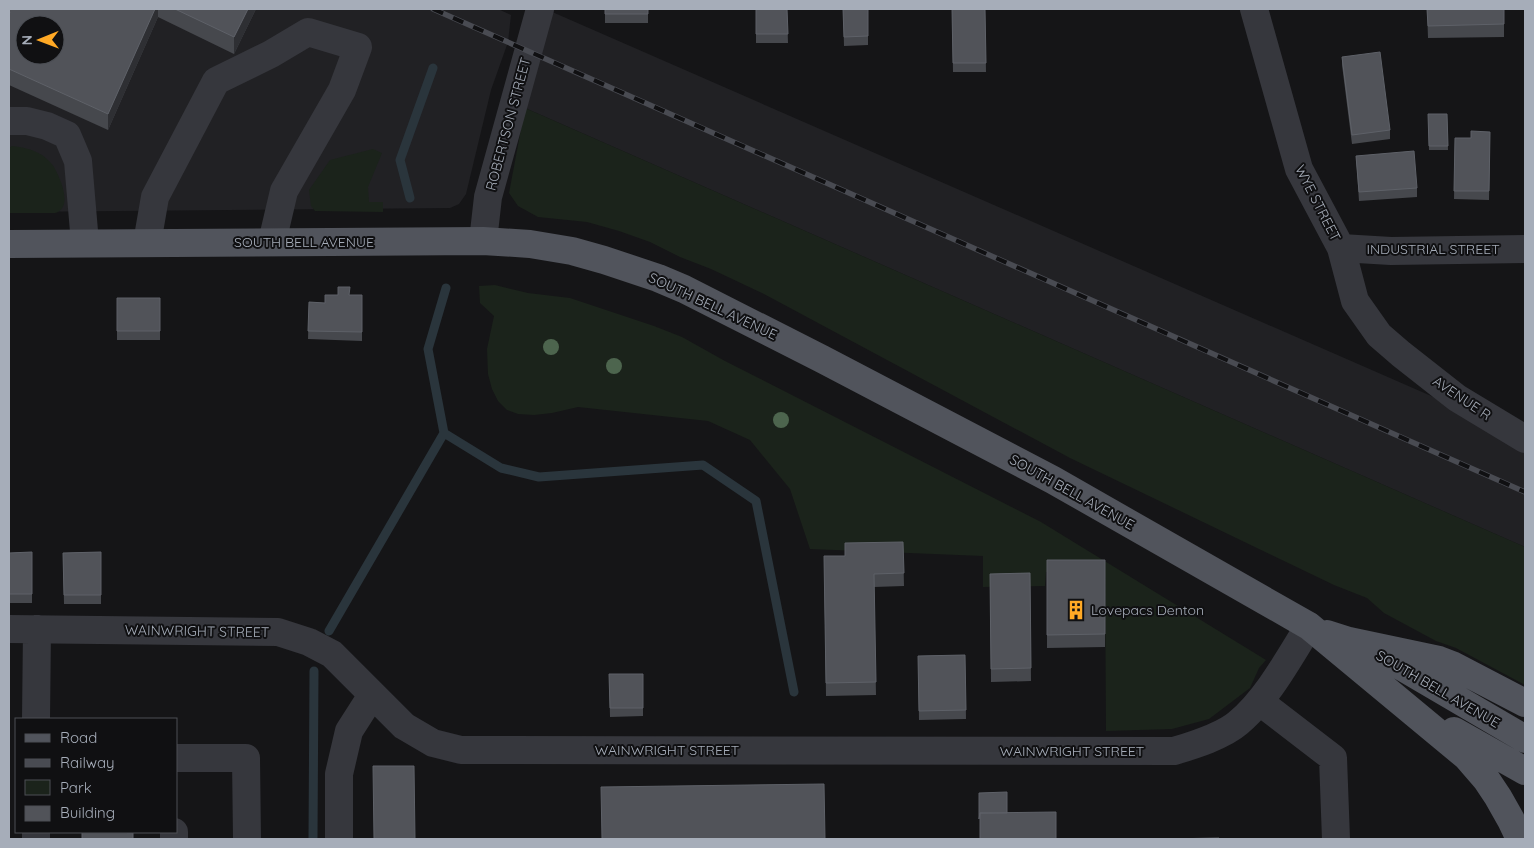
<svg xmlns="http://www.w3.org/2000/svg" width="1534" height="848" font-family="Quicksand,sans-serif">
  <rect width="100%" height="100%" fill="#151517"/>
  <path fill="#212124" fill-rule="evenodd" d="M 9,9 L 498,9 L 511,15 L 508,42 L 491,90 L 466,194 L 459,204 L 450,208 L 9,212 ZM 25,25 L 55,25 L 55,55 L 25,55 Z
    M 550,11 L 1525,437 L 1525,547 L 525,108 Z"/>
  <path fill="#1b231b" d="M 525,108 L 1525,547 L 1525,685 L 1456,648 L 1436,641 L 1384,613 L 1367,598 L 1334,585 L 1070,458 L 764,294 L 711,269 L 680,257 L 650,242 L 619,231 L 587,222 L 538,217 L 518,206 L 509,193 Z
    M 12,146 C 22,147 32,149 42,155 C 46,158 53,164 55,169 C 61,180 73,208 55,213 L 9,213 L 9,148 Z
    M 373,149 L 382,153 L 368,187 L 369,202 L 383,202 L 383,212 L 315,211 L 311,206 L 309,190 L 330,160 Z
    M 495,285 L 528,293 L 570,298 L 654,326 L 682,337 L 725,361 L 1041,522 L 1266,660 L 1259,668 L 1250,688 L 1209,719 L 1172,729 L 1106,731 L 1105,572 L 1046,572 L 1045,586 L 983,587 L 983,556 L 810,549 L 790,489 L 750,440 L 708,421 L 578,407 L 552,413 L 534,415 L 518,414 L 507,410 L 498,401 L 492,389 L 488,374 L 487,349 L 494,316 L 480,303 L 479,286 Z"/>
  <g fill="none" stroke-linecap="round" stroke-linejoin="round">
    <path stroke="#2a353c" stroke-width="9" d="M 410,198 L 400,160 L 433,68
      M 446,288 L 428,349 L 444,433 L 501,468 L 539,477 L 703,465 L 756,501 L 794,692
      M 329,631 L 444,433
      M 313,839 L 314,671"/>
    <path stroke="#36373d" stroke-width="28" d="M 1254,9 L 1299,169 L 1341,248 L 1355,301 L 1379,335 L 1401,354 L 1457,398 L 1525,439
      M 9,121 L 27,121 L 47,126 L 67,135 L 78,161 L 85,243
      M 483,241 L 488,197 L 540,9
      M 147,243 L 155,197 L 216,81 L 271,54 L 308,32 L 358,47 L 342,90 L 284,191 L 272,242
      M 1341,248 L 1391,251 L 1525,249
      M 9,629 L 278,632 L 309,642 L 332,654 L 404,726 L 433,743 L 461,750 L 1174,751 C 1194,745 1223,736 1238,723 C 1267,699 1289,658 1309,626
      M 1260,702 L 1333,758 L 1336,839
      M 36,719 L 37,629
      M 176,758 L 246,758 L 247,839
      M 174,832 L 174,839
      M 36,839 L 36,832
      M 339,839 L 339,774 L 349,731 L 372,695"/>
    <path stroke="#51545c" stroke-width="28" d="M 9,244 L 483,241 L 530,244 L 572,251 L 604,260 L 658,278 L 684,289 L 822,359 L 1053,480 L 1309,626 L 1467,757 L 1486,779 L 1498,797 L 1511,820 L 1520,839
      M 1327,634 L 1349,641 L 1439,660 L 1452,665 L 1525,703
      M 1380,654 L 1525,739
      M 1454,731 L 1525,771"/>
    <defs>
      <path id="rail" d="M 433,9 L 1525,492"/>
    </defs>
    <use href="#rail" stroke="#494b52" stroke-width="5.5"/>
    <use href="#rail" stroke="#101012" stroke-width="4" stroke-dasharray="11" stroke-linecap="butt"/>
  </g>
  <g fill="#4d654e">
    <circle cx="551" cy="347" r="8"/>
    <circle cx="614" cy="366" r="8"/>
    <circle cx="781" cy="420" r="8"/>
  </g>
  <path fill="#46484d" d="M 9,9 L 256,9 L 234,54 L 158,17 L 108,130 L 9,85 Z
    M 605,9 L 648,9 L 648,23 L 605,23 Z
    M 756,9 L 787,9 L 788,43 L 756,43 Z
    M 843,9 L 868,9 L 868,45 L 844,46 Z
    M 952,9 L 985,9 L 986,72 L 953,72 Z
    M 1427,9 L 1504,9 L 1504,37 L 1428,38 Z
    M 1342,57 L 1390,130 L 1390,139 L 1352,144 L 1342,65 Z
    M 1428,114 L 1447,114 L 1448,150 L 1429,150 Z
    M 1490,132 L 1489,200 L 1454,199 L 1455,138 L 1471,138 Z
    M 1356,156 L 1417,188 L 1417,197 L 1359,201 Z
    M 350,295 L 362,295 L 362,341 L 308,339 L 309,302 L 325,303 Z
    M 117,298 L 160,298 L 160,340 L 117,340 Z
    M 903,542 L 904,586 L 874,587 L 876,695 L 826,696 L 824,556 L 845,556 Z
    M 32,552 L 32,603 L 9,603 L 9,553 Z
    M 101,552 L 101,604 L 64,604 L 63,553 Z
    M 1047,560 L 1105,560 L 1105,647 L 1047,648 Z
    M 1030,573 L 1031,681 L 991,682 L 990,574 Z
    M 965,655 L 966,719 L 919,720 L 918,656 Z
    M 609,674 L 643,674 L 643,716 L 610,717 Z"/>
  <path fill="#2e2f33" d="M 155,9 L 158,9 L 158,17 L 108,130 L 108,114 Z
    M 248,9 L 256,9 L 234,54 L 234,37 Z"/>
  <path fill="#515359" stroke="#5e6168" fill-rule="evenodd" d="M 9,9 L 155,9 L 108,114 L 9,69 L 9,15 L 10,12 L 9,11 ZM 25,25 L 55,25 L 55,55 L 25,55 Z
    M 175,9 L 248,9 L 234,37 Z
    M 605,9 L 648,9 L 648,14 L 605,14 Z
    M 756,9 L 787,9 L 788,34 L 756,34 Z
    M 843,9 L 868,9 L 868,36 L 844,37 Z
    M 952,9 L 985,9 L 986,63 L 953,63 Z
    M 1427,9 L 1504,9 L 1504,24 L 1428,26 Z
    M 1380,52 L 1390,130 L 1352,135 L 1342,57 Z
    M 1428,114 L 1447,114 L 1448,146 L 1429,146 Z
    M 1471,131 L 1490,132 L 1489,191 L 1454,191 L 1455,138 L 1471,138 Z
    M 1414,151 L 1417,188 L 1359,192 L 1356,156 Z
    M 338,287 L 350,287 L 349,295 L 362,295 L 362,332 L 308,331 L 309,302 L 325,303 L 325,295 L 338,295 Z
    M 117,298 L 160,298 L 160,331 L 117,331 Z
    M 903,542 L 904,573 L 874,574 L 876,682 L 826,683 L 824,556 L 845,556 L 845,543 Z
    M 32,552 L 32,594 L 9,594 L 9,553 Z
    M 101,552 L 101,595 L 64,595 L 63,553 Z
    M 1047,560 L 1105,560 L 1105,634 L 1047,635 Z
    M 1030,573 L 1031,668 L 991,669 L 990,574 Z
    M 965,655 L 966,710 L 919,711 L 918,656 Z
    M 609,674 L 643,674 L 643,708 L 610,708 Z
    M 373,766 L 414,766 L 415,839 L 374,839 Z
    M 824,784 L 825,839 L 602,839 L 601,787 Z
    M 1007,792 L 1007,813 L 980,813 L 979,819 L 979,793 Z
    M 1056,812 L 1056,839 L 980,839 L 980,813 Z
    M 82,832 L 127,832 L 127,833 L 133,833 L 133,839 L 82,839 Z
    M 1219,838 L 1219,839 L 1166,839 Z"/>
  <defs>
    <symbol id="building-bare" viewBox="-9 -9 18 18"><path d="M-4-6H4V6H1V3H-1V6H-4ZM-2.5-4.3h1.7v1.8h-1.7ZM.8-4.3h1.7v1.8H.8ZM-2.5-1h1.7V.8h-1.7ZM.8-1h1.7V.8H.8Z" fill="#ffa925" stroke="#101012" stroke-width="2.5" paint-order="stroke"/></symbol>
  </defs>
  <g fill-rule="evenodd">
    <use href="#building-bare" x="1062" y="596" width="28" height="28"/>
  </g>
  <g text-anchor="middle" stroke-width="4" stroke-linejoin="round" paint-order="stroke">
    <g font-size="14" fill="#a6adb9" stroke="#101012">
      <text transform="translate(508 124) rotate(-75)" y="5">ROBERTSON STREET</text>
      <text transform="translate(1318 203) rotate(63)" y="5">WYE STREET</text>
      <text x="304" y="247">SOUTH BELL AVENUE</text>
      <text x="1433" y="254">INDUSTRIAL STREET</text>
      <text transform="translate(713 306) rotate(25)" y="5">SOUTH BELL AVENUE</text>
      <text transform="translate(1462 398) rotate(34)" y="5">AVENUE R</text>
      <text transform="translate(1072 492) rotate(29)" y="5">SOUTH BELL AVENUE</text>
      <text transform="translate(197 631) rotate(1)" y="5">WAINWRIGHT STREET</text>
      <text transform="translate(1438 689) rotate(30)" y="5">SOUTH BELL AVENUE</text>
      <text x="667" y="755">WAINWRIGHT STREET</text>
      <text x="1072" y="756">WAINWRIGHT STREET</text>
    </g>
    <g font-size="14" fill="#a6adb9" stroke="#101012" text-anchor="start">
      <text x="1091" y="615">Lovepacs Denton</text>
    </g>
  </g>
  <rect width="1534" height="848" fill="none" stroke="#a6adb9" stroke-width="20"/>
  <rect x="15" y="718" width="162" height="115" fill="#101012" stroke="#4c4f55"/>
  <rect x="25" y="734" width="25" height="8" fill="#51545c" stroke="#4c4f55"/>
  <text x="60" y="743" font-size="15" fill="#a6adb9">Road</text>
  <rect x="25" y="759" width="25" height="8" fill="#494b52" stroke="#4c4f55"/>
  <text x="60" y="768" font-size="15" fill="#a6adb9">Railway</text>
  <rect x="25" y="780" width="25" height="15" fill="#1b231b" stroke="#4c4f55"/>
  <text x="60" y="793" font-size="15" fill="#a6adb9">Park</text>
  <rect x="25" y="806" width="25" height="15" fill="#515359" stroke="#4c4f55"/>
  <text x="60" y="818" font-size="15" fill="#a6adb9">Building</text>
  <g transform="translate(40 40) rotate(269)"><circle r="24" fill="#101012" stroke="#4c4f55"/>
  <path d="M0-4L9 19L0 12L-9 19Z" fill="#ffa925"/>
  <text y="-8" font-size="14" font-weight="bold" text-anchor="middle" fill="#a6adb9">N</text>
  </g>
</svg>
